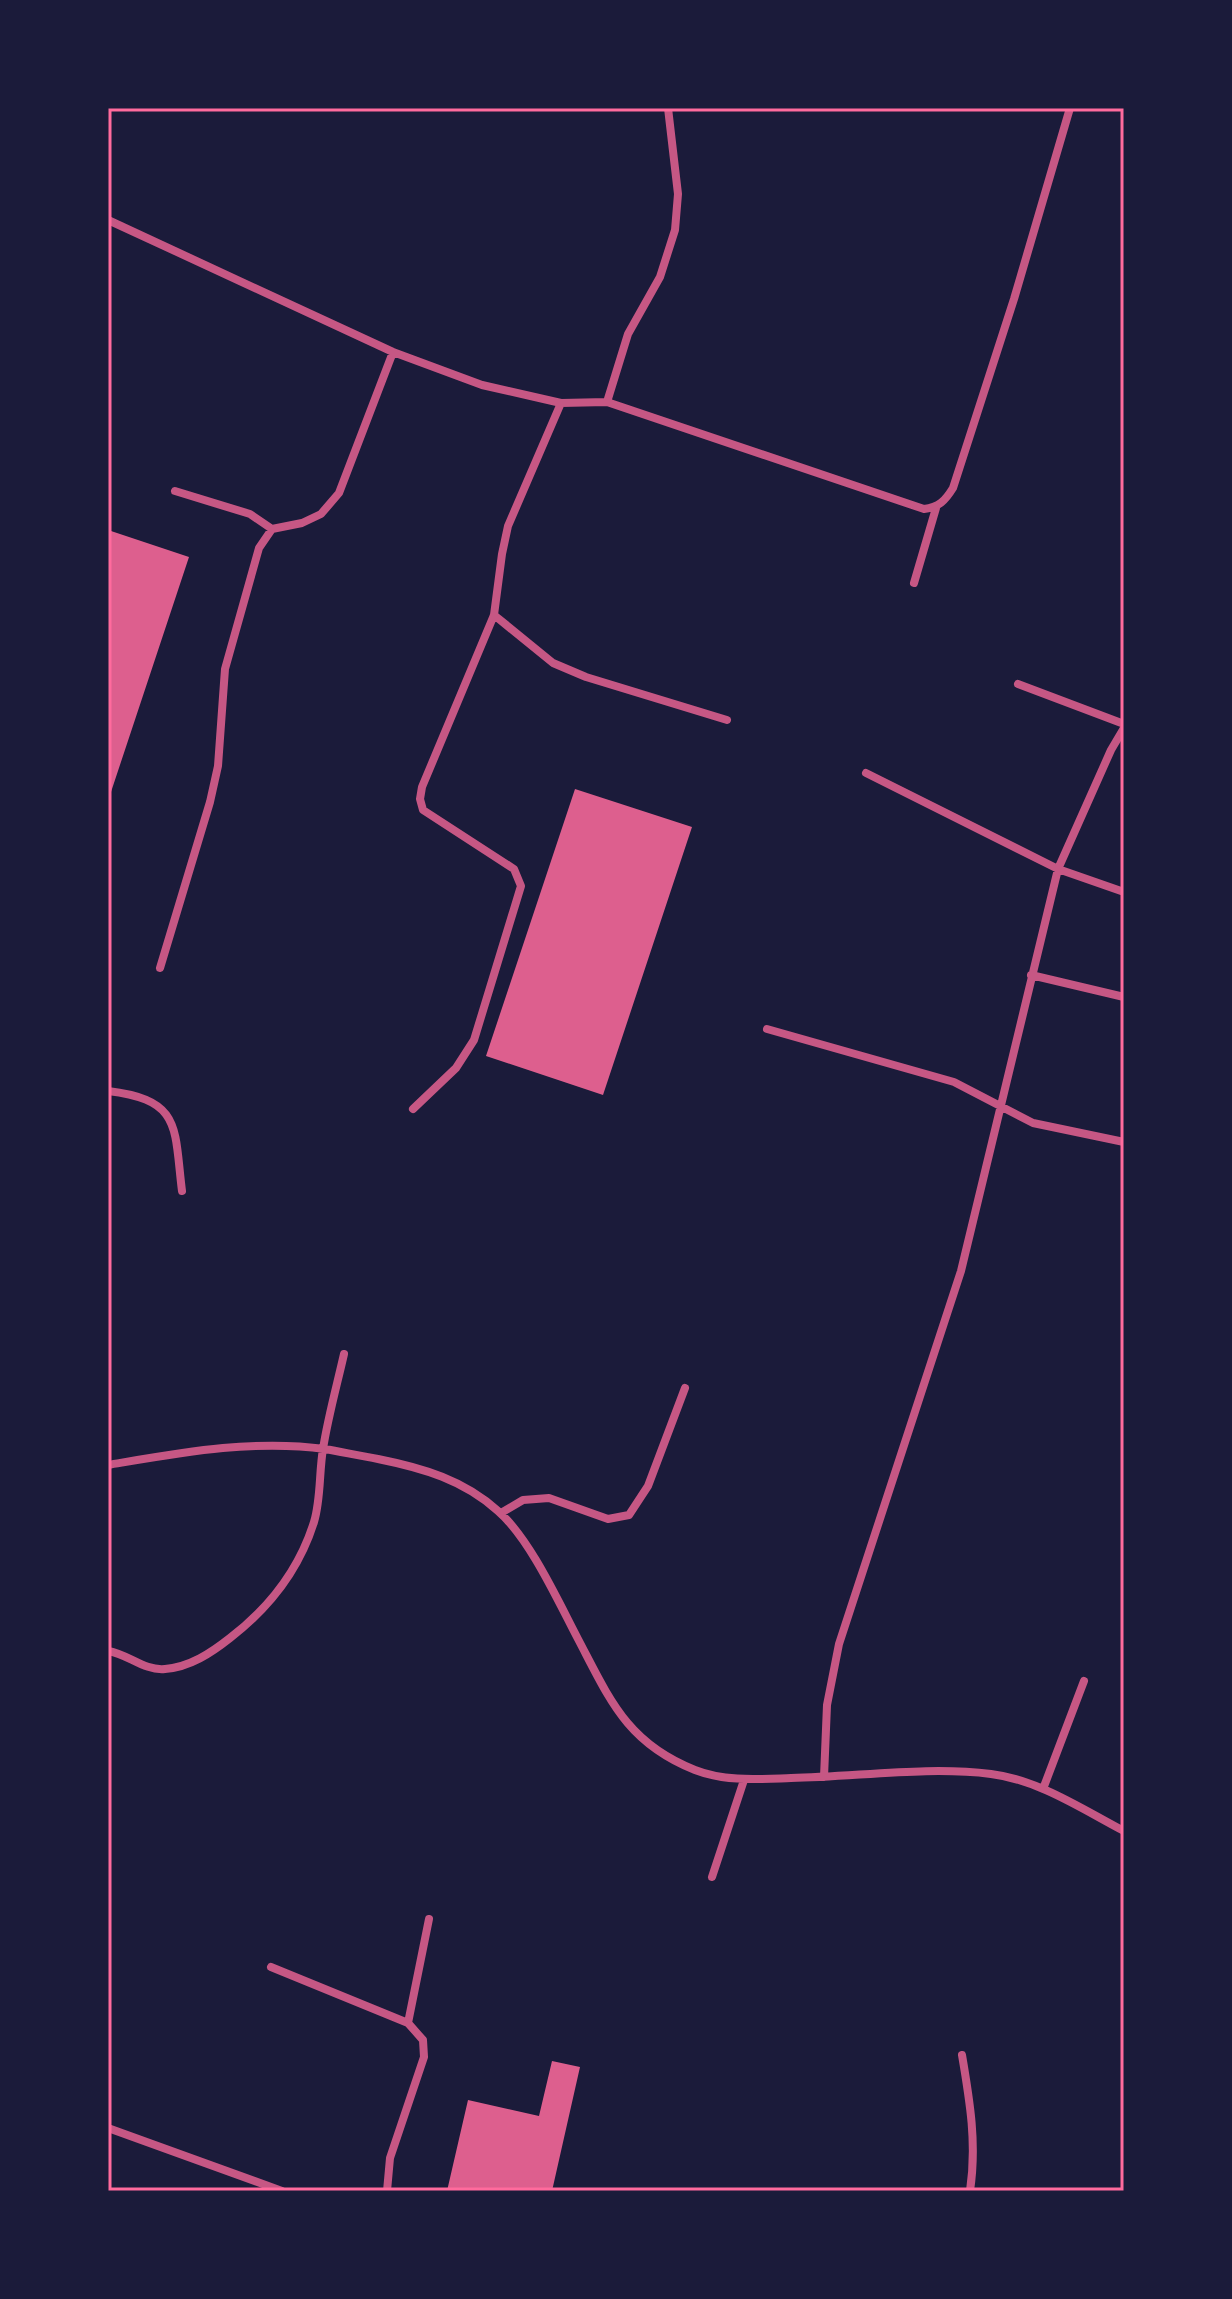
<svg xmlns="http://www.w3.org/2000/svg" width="1232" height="2299" font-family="'DM Sans',sans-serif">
  <rect width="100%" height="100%" fill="#1b1b3a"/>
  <path fill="#dd5f8e" d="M 108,530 L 189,557 L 109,798 L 108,798 Z
    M 575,789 L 692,827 L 603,1095 L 486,1056 Z
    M 552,2061 L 580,2067 L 552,2191 L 447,2191 L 468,2100 L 539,2116 Z"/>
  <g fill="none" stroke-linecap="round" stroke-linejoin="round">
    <path stroke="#c65784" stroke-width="8" d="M 108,220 L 393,352 L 482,385 L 561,403 L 607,402 L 924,509 C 939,507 945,501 953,488 L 1014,299 L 1070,108
      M 607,402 L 628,334 L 660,277 L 675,230 L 678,194 L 668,108
      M 175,491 L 250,514 L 272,529
      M 914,583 L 936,508
      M 494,615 L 553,663 L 586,677 L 727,720
      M 1018,684 L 1124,724
      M 866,773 L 1058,869 L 1124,892
      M 160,968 L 210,802 L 218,766 L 225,669 L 259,548 L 272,529 L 302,523 L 321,514 L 339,493 L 393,352
      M 1031,975 L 1124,997
      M 767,1029 L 954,1082 L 1033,1123 L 1124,1142
      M 108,1091 C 182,1100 174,1127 182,1191
      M 413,1109 L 456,1068 L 474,1040 L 521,886 L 514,869 L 423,810 L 420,799 L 422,787 L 494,615 L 502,554 L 508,526 L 561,403
      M 108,1465 C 179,1453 252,1439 325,1449 C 342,1452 360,1456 378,1459 C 423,1468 464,1480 498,1511 C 530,1539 558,1601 578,1639 C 610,1700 627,1743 695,1770 C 725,1782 760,1779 791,1778 C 857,1777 926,1766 991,1774 C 1039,1780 1082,1809 1124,1831
      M 501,1513 L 523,1500 L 549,1498 L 608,1519 L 629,1515 L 648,1486 L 685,1388
      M 108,1651 C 128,1654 144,1671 165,1669 C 190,1667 211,1653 230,1638 C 269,1608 299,1570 314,1522 C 321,1499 319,1472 323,1449 C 328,1417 337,1385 344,1354
      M 824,1777 L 827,1705 L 839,1644 L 961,1271 L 1058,869 L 1111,750 L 1124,728
      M 1043,1789 L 1084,1681
      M 712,1877 L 744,1780
      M 271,1967 L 408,2023 L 423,2040 L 424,2057 L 390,2158 L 387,2191
      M 408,2023 L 429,1919
      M 962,2055 C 970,2102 977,2144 970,2191
      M 108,2128 L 282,2191"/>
  </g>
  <rect width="1232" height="2299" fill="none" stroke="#1b1b3a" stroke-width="220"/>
  <rect x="110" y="110" width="1012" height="2079" fill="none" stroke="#ff6b9d" stroke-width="3"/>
</svg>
